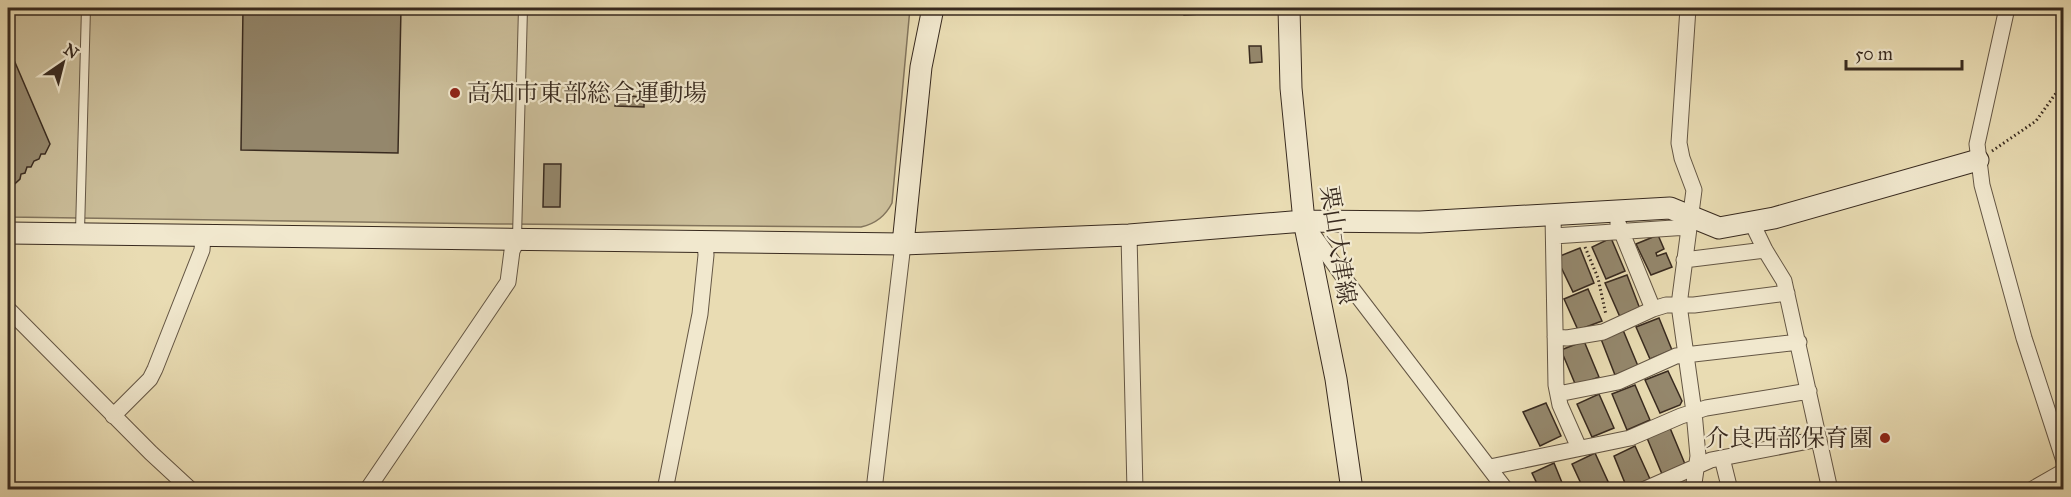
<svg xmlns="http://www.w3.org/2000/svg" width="2071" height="497" font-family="'IM FELL Great Primer','Noto Serif JP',serif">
  <rect width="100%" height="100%" fill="#e9dcb3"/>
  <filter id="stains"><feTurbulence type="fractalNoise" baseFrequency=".00333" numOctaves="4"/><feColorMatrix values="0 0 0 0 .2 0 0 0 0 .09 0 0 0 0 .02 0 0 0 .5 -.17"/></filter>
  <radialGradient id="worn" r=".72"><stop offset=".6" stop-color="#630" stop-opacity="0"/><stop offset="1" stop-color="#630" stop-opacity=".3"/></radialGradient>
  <path fill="#cbbe9a" stroke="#82745c" stroke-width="1.5" d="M 8,8 L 910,8 L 892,203 C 885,217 875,224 861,227 L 498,224 L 8,217 Z"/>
  <path fill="#94876c" stroke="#382a1f" stroke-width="1.5" d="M 243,8 L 401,8 L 398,153 L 241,150 Z
    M 1183,8 L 1237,8 L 1237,12 L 1184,15 Z
    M 8,46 L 50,144 L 45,154 L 41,154 L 39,159 L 34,161 L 31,167 L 27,167 L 25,173 L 21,174 L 20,179 L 8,190 Z
    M 1249,46 L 1261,46 L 1262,62 L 1250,63 Z
    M 615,95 L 644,97 L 644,107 L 615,106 Z
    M 544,164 L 561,164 L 560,207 L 543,207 Z
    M 1658,235 L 1664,249 L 1656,253 L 1657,256 L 1666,253 L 1672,267 L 1651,275 L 1636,244 Z
    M 1611,238 L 1625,271 L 1606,279 L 1592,247 Z
    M 1580,248 L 1594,283 L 1573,292 L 1560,265 L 1560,256 Z
    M 1627,275 L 1640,309 L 1620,317 L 1605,283 Z
    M 1588,289 L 1602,321 L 1578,330 L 1564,299 Z
    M 1659,318 L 1672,350 L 1650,359 L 1636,327 Z
    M 1623,330 L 1638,366 L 1615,375 L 1601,339 Z
    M 1584,341 L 1599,377 L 1576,386 L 1561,350 Z
    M 1668,371 L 1682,401 L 1680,405 L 1660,413 L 1645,380 Z
    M 1635,385 L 1650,420 L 1627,430 L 1612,394 Z
    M 1599,394 L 1614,428 L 1592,437 L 1577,404 Z
    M 1546,403 L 1561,436 L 1540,446 L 1523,412 Z
    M 1670,428 L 1685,464 L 1662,474 L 1647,438 Z
    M 1635,446 L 1650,479 L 1627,488 L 1614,456 Z
    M 1595,453 L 1610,486 L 1602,490 L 1584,490 L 1572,464 Z
    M 1554,463 L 1565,490 L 1540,490 L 1532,473 Z"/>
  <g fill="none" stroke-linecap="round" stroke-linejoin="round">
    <defs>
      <path id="lane" d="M 80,231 L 86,8
        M 517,237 L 523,8"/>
      <path id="street" d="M 1688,8 L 1679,143 L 1682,158 L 1694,190 L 1679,305 L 1694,412 L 1698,456 L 1693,490
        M 2007,8 L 1977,144 L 1982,185 L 2024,338 L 2064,461
        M 1553,215 L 1556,385 L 1560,405 L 1579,448
        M 1618,223 L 1653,309
        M 1752,223 L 1765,250 L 1784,281 L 1830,490
        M 1309,229 L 1347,282 L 1506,490
        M 1129,235 L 1135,490
        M 1554,236 L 1688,227
        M 1684,260 L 1765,250
        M 8,309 L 151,453 L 191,490
        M 1555,337 L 1567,338 L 1603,332 L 1653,309 L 1666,305 L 1694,305 L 1787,293
        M 1558,394 L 1618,382 L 1676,356 L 1799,342
        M 113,416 L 150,379 L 155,369 L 202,250 L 203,236
        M 1722,458 L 1730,490
        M 1490,467 L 1630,438 L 1681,416 L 1706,408 L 1809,391
        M 367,490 L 508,282 L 512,251 L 517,241
        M 665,490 L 700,314 L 706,255 L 705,243
        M 874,490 L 903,244
        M 1643,490 L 1711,460 L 1819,439
        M 2031,490 L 2064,471"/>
      <path id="secondary" d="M 1289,8 L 1291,88 L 1304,221 L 1336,379 L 1352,490
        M 8,233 L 903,244 L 1129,235 L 1304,221 L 1420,222 L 1670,208 L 1719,228 L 1774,218 L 1978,160
        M 903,244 L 921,67 L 933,8"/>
    </defs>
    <use href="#lane" stroke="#645644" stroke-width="10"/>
    <use href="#street" stroke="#645644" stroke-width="17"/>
    <use href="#secondary" stroke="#382a1f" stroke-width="23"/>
    <path stroke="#382a1f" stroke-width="3" stroke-dasharray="1.5 3" stroke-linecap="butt" d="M 1992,151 L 2036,121 L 2064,82
      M 1585,247 L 1598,278 L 1606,315"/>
    <use href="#lane" stroke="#f1e8ce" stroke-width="8"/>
    <use href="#street" stroke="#f1e8ce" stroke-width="15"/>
    <use href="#secondary" stroke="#f1e8ce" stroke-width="21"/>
  </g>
  <g fill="#8f2418" stroke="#f1e8ce" stroke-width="2">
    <circle cx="455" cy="93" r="6"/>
    <circle cx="1885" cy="438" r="6"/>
  </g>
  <g text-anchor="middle" stroke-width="4.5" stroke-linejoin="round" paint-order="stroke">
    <g font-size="24" fill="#382a1f" stroke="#f1e8ce" text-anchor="start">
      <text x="467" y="101">高知市東部総合運動場</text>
      <text x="1873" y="446" text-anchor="end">介良西部保育園</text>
    </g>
    <g font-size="24" fill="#382a1f" stroke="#f1e8ce">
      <text transform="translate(1338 245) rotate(81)" y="8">栗山大津線</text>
    </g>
  </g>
  <rect width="2071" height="497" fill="none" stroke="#e9dcb3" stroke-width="30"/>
  <rect x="9" y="9" width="2053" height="479" fill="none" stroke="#382a1f" stroke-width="3"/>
  <rect x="15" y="15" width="2041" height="467" fill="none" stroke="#382a1f" stroke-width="1.5"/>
  <g transform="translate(63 63) rotate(35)" stroke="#f1e8ce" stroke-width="4.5" paint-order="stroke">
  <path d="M0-4.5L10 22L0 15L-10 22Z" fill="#382a1f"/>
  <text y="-9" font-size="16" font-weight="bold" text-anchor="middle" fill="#382a1f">N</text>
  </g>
  <path d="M1846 60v9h116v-9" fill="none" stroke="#382a1f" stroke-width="3"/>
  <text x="1855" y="60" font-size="18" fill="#382a1f" stroke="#f1e8ce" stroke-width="4.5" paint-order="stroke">50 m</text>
  <rect width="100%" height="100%" filter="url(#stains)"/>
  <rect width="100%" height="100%" fill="url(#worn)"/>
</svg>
